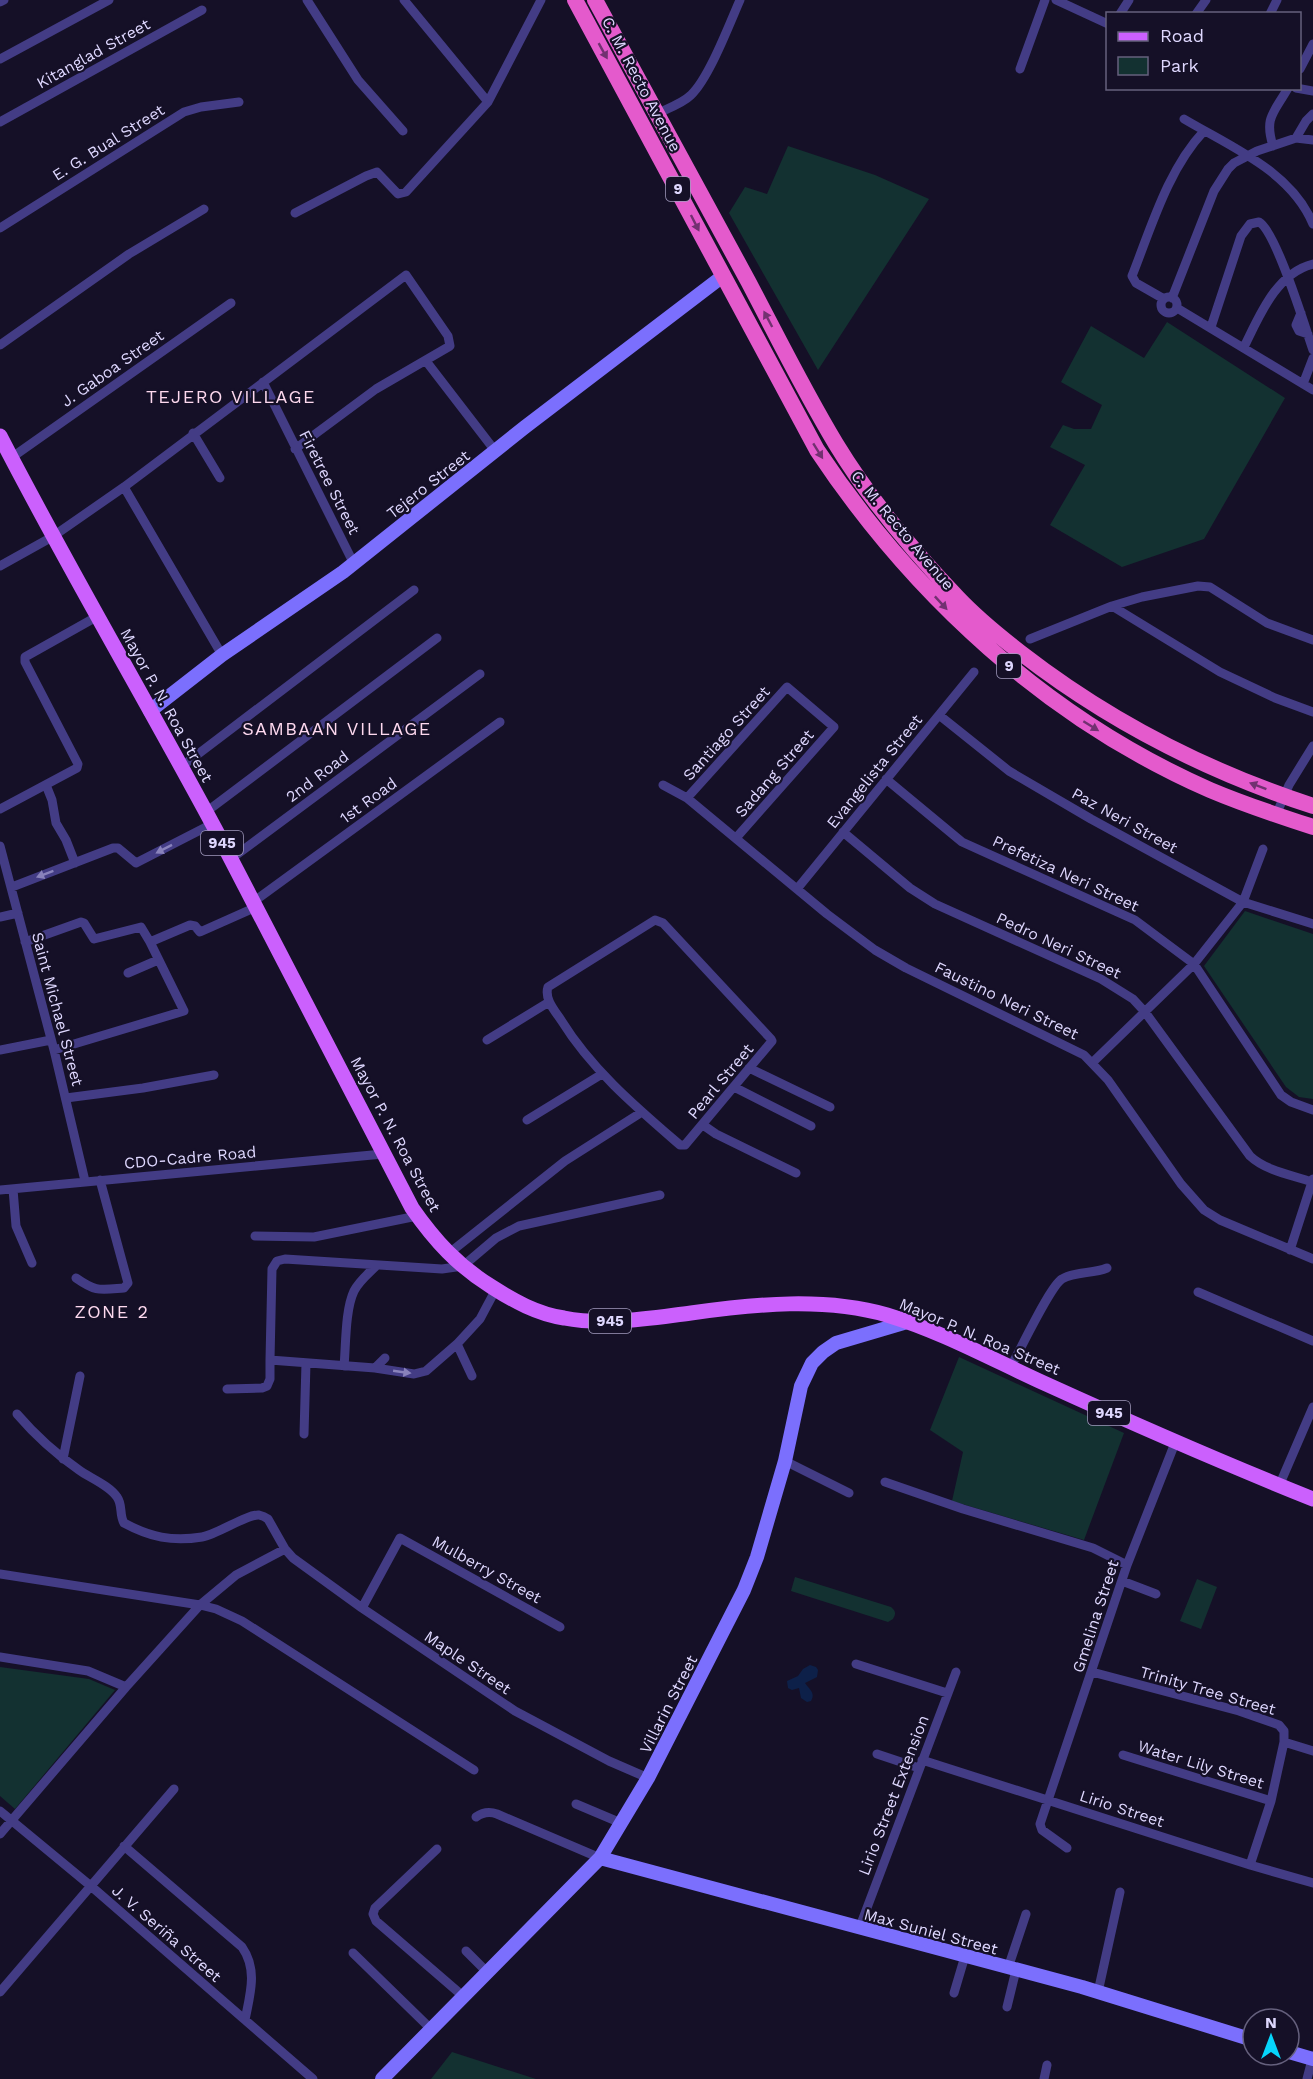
<svg xmlns="http://www.w3.org/2000/svg" width="1313" height="2079" font-family="'Work Sans',sans-serif">
  <rect width="100%" height="100%" fill="#151027"/>
  <path fill="#133131" d="M 788,146 L 875,175 L 929,199 L 818,370 L 729,213 L 745,187 L 767,194 Z
    M 1167,322 L 1285,398 L 1204,539 L 1122,567 L 1050,525 L 1085,465 L 1050,447 L 1063,425 L 1074,429 L 1091,429 L 1102,405 L 1061,382 L 1091,326 L 1144,358 Z
    M 1245,911 L 1313,934 L 1313,1099 L 1299,1097 L 1286,1087 L 1204,966 Z
    M 959,1357 L 1124,1433 L 1084,1540 L 952,1501 L 963,1452 L 930,1430 Z
    M 795,1577 L 891,1607 C 896,1611 896,1614 893,1619 L 888,1622 L 791,1591 Z
    M 1197,1579 L 1217,1587 L 1201,1629 L 1180,1621 Z
    M 0,1667 L 89,1679 L 115,1690 L 15,1809 L 0,1796 Z
    M 452,2052 L 536,2079 L 431,2079 Z"/>
  <path fill="#0d2049" d="M 810,1665 L 816,1667 L 818,1670 L 817,1677 L 805,1683 C 809,1689 816,1693 811,1701 L 807,1702 L 801,1698 L 799,1688 L 792,1690 L 788,1688 L 787,1681 L 798,1676 L 803,1669 Z"/>
  <g fill="none" stroke-linecap="round" stroke-linejoin="round">
    <path stroke="#433c85" stroke-width="9" d="M 307,0 L 358,80 L 403,131
      M 404,0 L 488,102
      M 1056,0 L 1108,24
      M 0,2 L 4,0
      M 1120,14 L 1129,0
      M 1196,14 L 1206,0
      M 1270,14 L 1277,0
      M 0,59 L 109,0
      M 1020,69 L 1045,0
      M 1300,69 L 1313,44
      M 1296,88 L 1313,91
      M 654,115 C 666,109 682,104 691,95 C 709,78 729,25 740,0
      M 1184,119 C 1231,147 1291,171 1313,224
      M 0,122 L 202,10
      M 1296,138 L 1306,121 L 1313,114
      M 1273,146 C 1264,117 1274,113 1288,88
      M 295,213 L 366,176 L 377,172 L 398,194 L 406,192 L 488,102 L 541,0
      M 0,228 L 184,112 L 201,107 L 239,102
      M1161 305a8 8 0 1 1 16 0a8 8 0 1 1-16 0Z
      M 1172,298 L 1214,191 L 1228,169 L 1234,163 L 1257,151 L 1296,138 L 1313,140
      M 1164,299 L 1136,283 L 1132,276 C 1151,228 1168,169 1204,131
      M 1177,308 L 1313,390
      M 1301,313 L 1296,325 L 1299,331 L 1308,334
      M 1211,327 L 1241,236 L 1250,224 L 1259,222 C 1276,231 1305,327 1313,350
      M 0,345 L 129,254 L 204,209
      M 1244,347 C 1259,317 1276,273 1313,264
      M 426,361 L 496,452
      M 263,382 L 354,564
      M 1303,384 L 1313,358
      M 193,433 L 220,478
      M 11,458 L 231,303
      M 124,487 L 222,655
      M 0,566 L 52,537 L 124,487 L 406,275 L 448,336 L 450,346 L 376,389 L 295,449
      M 1112,606 L 1220,672 L 1275,698 L 1313,712
      M 1030,639 L 1112,606 L 1142,597 L 1198,586 L 1210,587 L 1267,623 L 1313,640
      M 939,715 L 1009,771 L 1091,819 L 1243,902 L 1313,924
      M 181,767 L 414,590
      M 886,779 L 962,842 L 1135,920 L 1194,964 L 1281,1095 L 1291,1102 L 1313,1110
      M 46,785 L 52,800 L 56,823 L 66,840 L 75,863
      M 663,785 L 687,798 L 827,914 L 875,950 L 906,968 L 1084,1055 L 1108,1080 L 1181,1184 L 1204,1210 L 1220,1220 L 1313,1259
      M 687,798 L 787,687 L 834,727 L 736,838
      M 0,809 L 77,768 L 78,764 L 25,662 L 25,657 L 98,616
      M 206,812 L 437,638
      M 1276,815 L 1289,785 L 1313,746
      M 843,832 L 910,888 L 935,904 L 1101,979 L 1133,999 L 1145,1012 L 1250,1156 C 1266,1171 1292,1175 1312,1182
      M 0,846 L 54,1050 L 85,1181
      M 231,859 L 480,674
      M 12,887 L 113,848 L 118,848 L 136,863 L 212,824
      M 797,889 L 974,672
      M 253,902 L 500,722
      M 0,917 L 18,913
      M 655,920 L 663,923 L 771,1039 L 772,1041 L 685,1145 L 680,1145 C 636,1107 592,1070 561,1020 C 555,1011 544,999 548,987 Z
      M 25,942 L 81,922 L 84,923 L 94,939 L 141,927 L 150,942 L 190,925 L 195,926 L 200,932 L 256,907
      M 128,973 L 158,960
      M 487,1040 L 549,1002
      M 0,1050 L 51,1040
      M 54,1050 L 184,1011 L 150,942
      M 1093,1062 L 1194,964 L 1243,902 L 1263,849
      M 749,1068 L 830,1107
      M 734,1087 L 811,1126
      M 66,1098 L 143,1088 L 214,1075
      M 527,1120 L 602,1074
      M 703,1125 L 716,1134 L 796,1173
      M 13,1189 L 16,1226 L 32,1263
      M 0,1190 L 383,1154
      M 255,1236 L 314,1237 L 417,1216
      M 1290,1250 L 1313,1179
      M 448,1254 L 565,1161 L 642,1112
      M 76,1278 C 96,1292 99,1290 124,1288 L 128,1283 L 100,1180
      M 496,1289 L 480,1319 L 457,1344 L 426,1371 L 414,1374 L 375,1368 L 270,1360 L 272,1269 L 277,1261 L 285,1259 L 442,1269 L 463,1266 L 496,1238 L 519,1226 L 660,1195
      M 1198,1292 L 1313,1341
      M 457,1344 L 472,1376
      M 344,1366 C 346,1345 345,1310 354,1291 C 359,1281 369,1273 376,1266
      M 375,1368 L 385,1358
      M 1010,1368 C 1020,1351 1050,1286 1062,1279 C 1075,1271 1093,1274 1107,1268
      M 227,1389 L 262,1388 L 267,1386 L 270,1379 L 270,1360
      M 17,1414 C 35,1435 56,1454 79,1470 C 90,1478 109,1485 117,1497 C 123,1505 119,1515 124,1523 C 150,1537 172,1542 202,1537 C 218,1534 247,1514 259,1515 C 263,1516 265,1517 268,1519 L 285,1549 L 293,1558 L 362,1608 L 515,1711 L 609,1761 L 648,1778
      M 304,1434 L 306,1363
      M 63,1459 L 80,1376
      M 785,1461 L 849,1493
      M 885,1482 L 963,1509 L 1093,1548 L 1127,1565
      M 1279,1486 L 1313,1407
      M 0,1574 L 200,1605 L 216,1609 L 242,1621 L 474,1770
      M 1122,1581 L 1156,1594
      M 362,1608 L 400,1538 L 560,1627
      M 0,1657 L 88,1671 L 126,1687
      M 856,1664 L 947,1693
      M 1092,1672 L 1239,1711 L 1279,1725 L 1284,1731 L 1284,1742 L 1271,1801 L 1250,1865
      M 1284,1742 L 1313,1751
      M 877,1754 L 919,1768
      M 1123,1755 L 1271,1801
      M 922,1760 L 1250,1865 L 1313,1883
      M 576,1804 L 621,1823
      M 0,1811 L 92,1887 L 313,2079
      M 476,1817 C 483,1812 489,1811 497,1814 L 600,1858
      M 0,1834 L 126,1687 L 200,1605 L 236,1575 L 285,1549
      M 124,1846 L 242,1947 C 258,1970 250,1994 245,2020
      M 1067,1848 L 1042,1830 L 1040,1824 L 1127,1565 L 1175,1443
      M 437,1849 L 375,1908 L 373,1914 L 376,1921 L 464,1997
      M 859,1929 L 956,1672
      M 466,1951 L 488,1973
      M 353,1953 L 432,2030
      M 1008,1968 L 1026,1914
      M 0,1992 L 174,1789
      M 1098,1992 L 1120,1892
      M 954,1993 L 965,1956
      M 1007,2007 L 1016,1970
      M 1044,2079 L 1047,2065
      M 1307,2079 L 1313,2056"/>
    <path stroke="#7b6ffd" stroke-width="14" d="M 150,711 L 222,655 L 343,572 L 525,427 L 723,276
      M 600,1858 L 1082,1987 L 1253,2040
      M 1289,2052 L 1313,2059
      M 382,2079 L 600,1858 L 648,1778 L 744,1590 L 757,1557 L 785,1461 L 801,1386 L 812,1363 L 823,1352 L 836,1343 L 907,1322"/>
    <path stroke="#cb60fd" stroke-width="15" d="M 0,436 C 70,572 148,703 220,838 C 285,961 347,1085 412,1208 C 435,1241 458,1266 492,1287 C 514,1301 537,1314 564,1318 C 605,1326 650,1318 691,1313 C 755,1304 825,1297 887,1315 C 943,1332 993,1360 1046,1384 C 1134,1424 1223,1463 1313,1499"/>
    <path stroke="#e45acc" stroke-width="16" d="M 575,0 L 817,450 C 914,596 1048,719 1210,790 C 1243,804 1279,816 1313,827
      M 595,0 C 646,94 697,188 748,281 C 777,336 804,391 836,444 C 870,500 913,551 958,598 C 977,618 999,636 1021,653 C 1110,722 1206,771 1313,806"/>
  </g>
  <defs><path id="oneway-solid" d="M-6-.8H1V-3.2L6.5 0L1 3.2V.8H-6Z" transform="scale(1.5)"/></defs>
  <g fill="#723171">
    <use href="#oneway-solid" transform="translate(603 51) rotate(61)"/>
    <use href="#oneway-solid" transform="translate(695 223) rotate(63)"/>
    <use href="#oneway-solid" transform="translate(768 319) rotate(-118)"/>
    <use href="#oneway-solid" transform="translate(818 451) rotate(58)"/>
    <use href="#oneway-solid" transform="translate(941 603) rotate(47)"/>
    <use href="#oneway-solid" transform="translate(1091 726) rotate(32)"/>
    <use href="#oneway-solid" transform="translate(1258 786) rotate(-159)"/>
  </g>
  <g fill="#8982bb">
    <use href="#oneway-solid" transform="translate(164 849) rotate(153)"/>
    <use href="#oneway-solid" transform="translate(45 874) rotate(159)"/>
    <use href="#oneway-solid" transform="translate(402 1372) rotate(8)"/>
  </g>
  <g text-anchor="middle" stroke-width="4.5" stroke-linejoin="round" paint-order="stroke">
    <g fill="#151027" stroke="#a29bbe" stroke-width="1.5">
      <rect x="666" y="177" width="24" height="24" rx="4.5"/>
      <rect x="997" y="654" width="24" height="24" rx="4.5"/>
      <rect x="201" y="831" width="42" height="24" rx="4.5"/>
      <rect x="589" y="1309" width="42" height="24" rx="4.5"/>
      <rect x="1088" y="1401" width="42" height="24" rx="4.5"/>
    </g>
    <g font-size="15" font-weight="bold" fill="#ded7fe">
      <text x="678" y="194">9</text>
      <text x="1009" y="671">9</text>
      <text x="222" y="848">945</text>
      <text x="610" y="1326">945</text>
      <text x="1109" y="1418">945</text>
    </g>
    <g font-size="16" fill="#ded7fe" stroke="#151027">
      <text transform="translate(93 53) rotate(-29)" y="6">Kitanglad Street</text>
      <text transform="translate(642 84) rotate(62)" y="6">C. M. Recto Avenue</text>
      <text transform="translate(108 142) rotate(-32)" y="6">E. G. Bual Street</text>
      <text transform="translate(112 368) rotate(-35)" y="6">J. Gaboa Street</text>
      <text transform="translate(330 482) rotate(63)" y="6">Firetree Street</text>
      <text transform="translate(428 484) rotate(-38)" y="6">Tejero Street</text>
      <text transform="translate(903 530) rotate(50)" y="6">C. M. Recto Avenue</text>
      <text transform="translate(167 705) rotate(61)" y="6">Mayor P. N. Roa Street</text>
      <text transform="translate(726 733) rotate(-48)" y="6">Santiago Street</text>
      <text transform="translate(874 771) rotate(-51)" y="6">Evangelista Street</text>
      <text transform="translate(774 773) rotate(-49)" y="6">Sadang Street</text>
      <text transform="translate(317 776) rotate(-37)" y="6">2nd Road</text>
      <text transform="translate(368 800) rotate(-36)" y="6">1st Road</text>
      <text transform="translate(1125 820) rotate(29)" y="6">Paz Neri Street</text>
      <text transform="translate(1066 873) rotate(25)" y="6">Prefetiza Neri Street</text>
      <text transform="translate(1059 945) rotate(25)" y="6">Pedro Neri Street</text>
      <text transform="translate(1007 1000) rotate(26)" y="6">Faustino Neri Street</text>
      <text transform="translate(58 1009) rotate(75)" y="6">Saint Michael Street</text>
      <text transform="translate(720 1081) rotate(-50)" y="6">Pearl Street</text>
      <text transform="translate(396 1134) rotate(62)" y="6">Mayor P. N. Roa Street</text>
      <text transform="translate(190 1157) rotate(-5)" y="6">CDO-Cadre Road</text>
      <text transform="translate(980 1336) rotate(23)" y="6">Mayor P. N. Roa Street</text>
      <text transform="translate(487 1569) rotate(29)" y="6">Mulberry Street</text>
      <text transform="translate(1095 1616) rotate(-72)" y="6">Gmelina Street</text>
      <text transform="translate(468 1662) rotate(34)" y="6">Maple Street</text>
      <text transform="translate(1208 1690) rotate(16)" y="6">Trinity Tree Street</text>
      <text transform="translate(668 1704) rotate(-63)" y="6">Villarin Street</text>
      <text transform="translate(1201 1764) rotate(17)" y="6">Water Lily Street</text>
      <text transform="translate(893 1795) rotate(-69)" y="6">Lirio Street Extension</text>
      <text transform="translate(1122 1808) rotate(18)" y="6">Lirio Street</text>
      <text transform="translate(931 1931) rotate(15)" y="6">Max Suniel Street</text>
      <text transform="translate(167 1933) rotate(41)" y="6">J. V. Seriña Street</text>
    </g>
    <g font-size="18" letter-spacing="1.5" fill="#fed9ef" stroke="#151027">
      <text x="231" y="403">TEJERO VILLAGE</text>
      <text x="337" y="735">SAMBAAN VILLAGE</text>
      <text x="112" y="1318">ZONE 2</text>
    </g>
  </g>
  <rect x="1106" y="12" width="195" height="78" fill="#151027" stroke="#65607d" stroke-width="1.5"/>
  <rect x="1118" y="32" width="30" height="9" fill="#cb60fd" stroke="#65607d" stroke-width="1.5"/>
  <text x="1160" y="42" font-size="18" fill="#ded7fe">Road</text>
  <rect x="1118" y="57" width="30" height="18" fill="#133131" stroke="#65607d" stroke-width="1.5"/>
  <text x="1160" y="72" font-size="18" fill="#ded7fe">Park</text>
  <g transform="translate(1271 2037)"><circle r="28" fill="#151027" stroke="#65607d" stroke-width="1.5"/>
  <path d="M0-4.5L10 22L0 15L-10 22Z" fill="#06d5fb"/>
  <text y="-9" font-size="16" font-weight="bold" text-anchor="middle" fill="#ded7fe">N</text>
  </g>
</svg>
